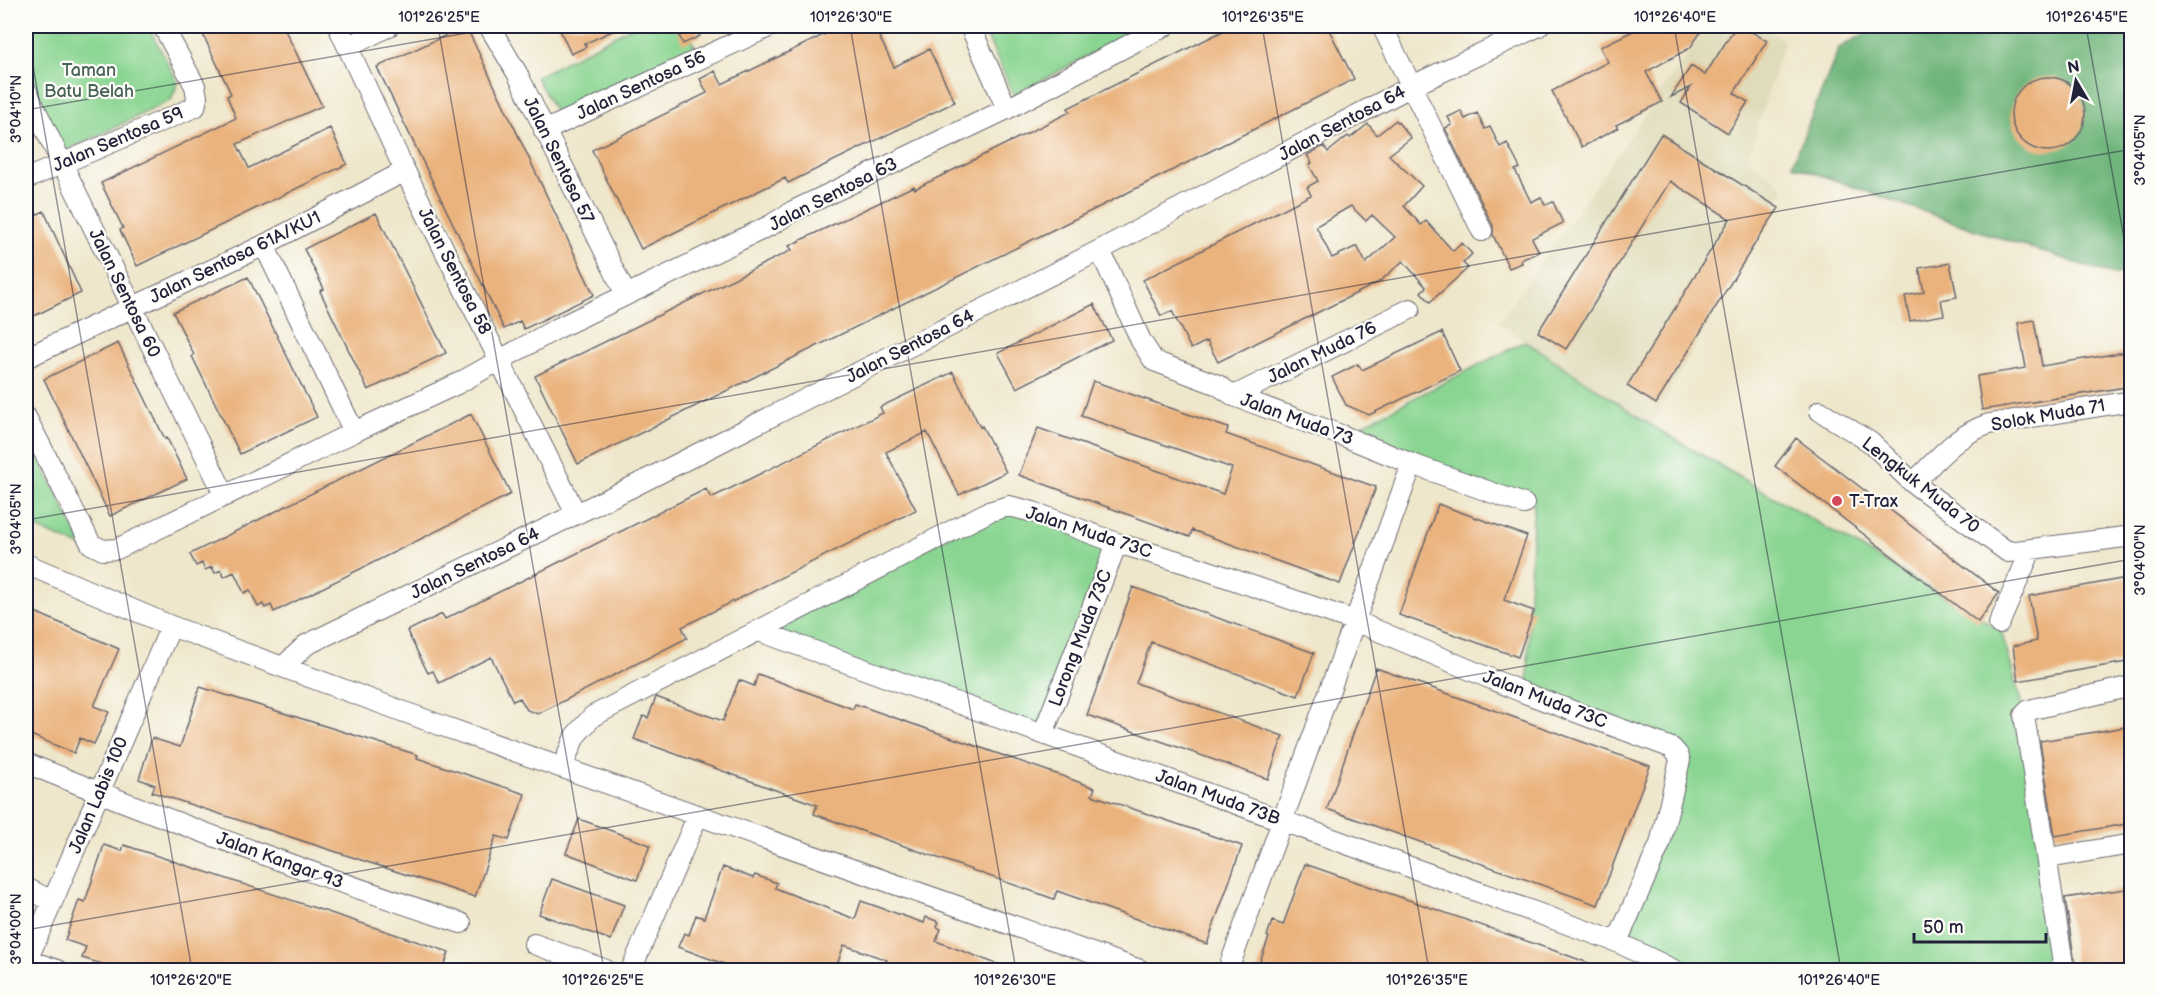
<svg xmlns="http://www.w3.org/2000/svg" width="2157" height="996" font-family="'Balsamiq Sans',sans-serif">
  <rect width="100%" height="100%" fill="#fdfcf7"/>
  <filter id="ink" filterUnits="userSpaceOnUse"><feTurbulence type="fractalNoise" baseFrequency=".0167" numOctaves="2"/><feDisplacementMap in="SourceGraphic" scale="12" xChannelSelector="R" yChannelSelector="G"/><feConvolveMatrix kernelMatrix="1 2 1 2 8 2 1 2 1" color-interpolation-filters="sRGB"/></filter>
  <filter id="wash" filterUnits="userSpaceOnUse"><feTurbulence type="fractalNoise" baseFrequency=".008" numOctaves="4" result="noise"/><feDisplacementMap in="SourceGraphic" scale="24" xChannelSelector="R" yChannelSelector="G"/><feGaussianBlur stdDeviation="1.35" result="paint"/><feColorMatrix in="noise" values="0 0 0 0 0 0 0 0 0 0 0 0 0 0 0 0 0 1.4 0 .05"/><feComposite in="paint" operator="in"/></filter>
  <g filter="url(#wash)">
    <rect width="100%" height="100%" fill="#efe7cc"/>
    <path fill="#e0dcbb" d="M 1708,26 L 1763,26 L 1784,41 L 1748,158 L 1785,188 L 1651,425 L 1498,323 Z"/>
    <path fill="#8ad592" stroke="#567c66" stroke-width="1.5" d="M 26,26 L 148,26 L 178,83 L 171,100 L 64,152 L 26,73 Z
      M 633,26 L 685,26 L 696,49 L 558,117 L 536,77 Z
      M 982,26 L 1144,26 L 1014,95 Z
      M 1525,341 L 1651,425 L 2001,630 L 2021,702 L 2064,970 L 1695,970 L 1628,940 L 1682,762 L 1528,686 L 1529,596 L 1534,503 L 1342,435 Z
      M 26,430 L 83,547 L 26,524 Z
      M 1009,506 L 1117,543 L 1043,734 L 759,631 Z"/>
    <path fill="#6fb67c" stroke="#486c5c" stroke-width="1.5" d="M 1878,26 L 2131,26 L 2131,271 L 2113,275 L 1973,229 L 1792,165 L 1839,48 Z"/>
    <g id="blocks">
      <path fill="#eab27d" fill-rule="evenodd" d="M 199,26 L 283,26 L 322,106 L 237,144 L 249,168 L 330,128 L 347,164 L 137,266 L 120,230 L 123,228 L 101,183 L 236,118 L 227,96 L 231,94 Z
        M 466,26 L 594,295 L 524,329 L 520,321 L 504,329 L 377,67 Z
        M 558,26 L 623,26 L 584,44 L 586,47 L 571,54 Z
        M 675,26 L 695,26 L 700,36 L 683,44 Z
        M 842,26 L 874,26 L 894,67 L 929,49 L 955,102 L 788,183 L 785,178 L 641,249 L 592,150 L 707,93 L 700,79 L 715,71 L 722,84 Z
        M 1233,26 L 1327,26 L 1354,79 L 1097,208 L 578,464 L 535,376 L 792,250 L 789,246 L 805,238 L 914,186 L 915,189 L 1070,112 L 1068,108 Z
        M 1643,26 L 1705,26 L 1690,48 L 1646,72 L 1662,102 L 1616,125 L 1618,128 L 1582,147 L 1552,91 L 1608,62 L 1600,47 Z
        M 1736,26 L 1742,26 L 1767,41 L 1734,93 L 1748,102 L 1728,133 L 1681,103 L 1691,87 L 1671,97 L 1691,66 L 1705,75 Z
        M2011 114a37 37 0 1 1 74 0a37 37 0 1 1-74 0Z
        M 1461,111 L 1465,119 L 1477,113 L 1485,129 L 1490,127 L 1500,147 L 1507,143 L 1520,168 L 1515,170 L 1531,202 L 1541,197 L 1545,205 L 1553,202 L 1563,223 L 1532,238 L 1539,252 L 1521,260 L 1522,263 L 1509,268 L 1493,235 L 1493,226 L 1445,128 L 1452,125 L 1448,117 Z
        M 1396,120 L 1411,138 L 1389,155 L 1422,186 L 1404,206 L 1421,225 L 1426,221 L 1453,251 L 1462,243 L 1472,254 L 1463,263 L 1468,268 L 1430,302 L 1421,292 L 1426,287 L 1403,261 L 1379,282 L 1218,362 L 1207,341 L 1191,349 L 1172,311 L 1161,316 L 1143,280 L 1311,195 L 1307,187 L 1318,181 L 1309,165 L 1312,163 L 1307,155 L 1324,146 L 1328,152 L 1348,136 L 1350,138 L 1368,124 L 1377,135 ZM 1351,206 L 1366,221 L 1372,215 L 1395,237 L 1366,263 L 1357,246 L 1332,258 L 1316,226 Z
        M 1661,134 L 1779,208 L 1759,237 L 1656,404 L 1627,386 L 1730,219 L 1670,181 L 1566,349 L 1538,332 Z
        M 44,211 L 81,293 L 26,320 L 26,220 Z
        M 376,213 L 446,353 L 368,390 L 320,291 L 324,289 L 304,249 Z
        M 1950,263 L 1957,297 L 1941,300 L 1944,315 L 1910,321 L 1905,296 L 1924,292 L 1919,268 Z
        M 248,277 L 317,417 L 240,454 L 192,356 L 194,355 L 173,312 Z
        M 1094,304 L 1112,340 L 1017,388 L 998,353 Z
        M 2034,320 L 2042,366 L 2132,351 L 2132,386 L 1982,410 L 1977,376 L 2026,368 L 2018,323 Z
        M 1442,332 L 1460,371 L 1369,415 L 1346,405 L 1332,377 L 1358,364 L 1362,370 Z
        M 118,343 L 165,439 L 167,438 L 187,479 L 110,516 L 44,379 Z
        M 953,372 L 980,427 L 982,426 L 1006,472 L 959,495 L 927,432 L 886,452 L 916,510 L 682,627 L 687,638 L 538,714 L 527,710 L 520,698 L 513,701 L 491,657 L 439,683 L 433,671 L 428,673 L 407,631 L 442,614 L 445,619 L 706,489 L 711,498 L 883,413 L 880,407 Z
        M 1093,381 L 1228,428 L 1226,434 L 1376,487 L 1340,584 L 1192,530 L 1190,537 L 1019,475 L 1038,428 L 1223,494 L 1232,468 L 1081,416 Z
        M 471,414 L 511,494 L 274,612 L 271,605 L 265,608 L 263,604 L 258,607 L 250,590 L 244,593 L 234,572 L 224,577 L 221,570 L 215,573 L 212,567 L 205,570 L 202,563 L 196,566 L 190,554 Z
        M 1796,438 L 1999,593 L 1978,622 L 1775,466 Z
        M 1438,504 L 1527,536 L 1504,600 L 1534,611 L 1518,657 L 1399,615 Z
        M 2132,577 L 2132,661 L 2018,681 L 2013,646 L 2037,641 L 2029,596 Z
        M 1133,587 L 1314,653 L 1298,696 L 1151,642 L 1136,683 L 1283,736 L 1268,779 L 1087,715 Z
        M 26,608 L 119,649 L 94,706 L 109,712 L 94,744 L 80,738 L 74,753 L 26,733 Z
        M 1376,668 L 1650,766 L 1598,905 L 1327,809 Z
        M 758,674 L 853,709 L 855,704 L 1062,776 L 1095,788 L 1092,795 L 1242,846 L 1207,944 L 1057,891 L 1054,899 L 859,830 L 814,814 L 817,805 L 634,739 L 643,716 L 648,718 L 656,697 L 723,721 L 739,680 L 754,686 Z
        M 200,687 L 418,755 L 417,758 L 525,794 L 509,840 L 496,836 L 475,897 L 152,792 L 155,785 L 139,779 L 152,738 L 180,747 Z
        M 2132,726 L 2132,823 L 2055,836 L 2040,741 Z
        M 579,819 L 650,845 L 637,880 L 566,853 Z
        M 104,845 L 122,851 L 124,845 L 449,952 L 443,970 L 122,970 L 82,958 L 86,947 L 65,940 L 79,900 L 85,902 Z
        M 1305,864 L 1561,953 L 1605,969 L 1604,970 L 1257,970 L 1269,937 L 1267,936 L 1272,921 L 1283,925 Z
        M 723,867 L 753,878 L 755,875 L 777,883 L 775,888 L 855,919 L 861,901 L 924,923 L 926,917 L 939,922 L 937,927 L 941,929 L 936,941 L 1010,969 L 1009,970 L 882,970 L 887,960 L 844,945 L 835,970 L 740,970 L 678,947 L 684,933 L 689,935 L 696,915 L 704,918 Z
        M 552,879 L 624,905 L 611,940 L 539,914 Z
        M 2132,888 L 2132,970 L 2076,970 L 2065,898 Z"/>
    </g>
  </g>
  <g filter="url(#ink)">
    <use href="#blocks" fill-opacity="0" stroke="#6a676e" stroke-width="1.5"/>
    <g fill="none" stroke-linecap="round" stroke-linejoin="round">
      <defs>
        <path id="minor" d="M 338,26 L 405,171 L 576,514
          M 489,26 L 517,73 L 626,295
          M 970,26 L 1007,109
          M 1382,26 L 1482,231
          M 348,47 L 389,26
          M 26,90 L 225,496
          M 544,131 L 771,26
          M 26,179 L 195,107 L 197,97 L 195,86 L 163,26
          M 264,245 L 354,432
          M 1100,250 L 1141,341 L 1154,361 L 1218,385 L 1234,396 L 1341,435 L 1412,464 L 1524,504
          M 26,358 L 264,245 L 405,171
          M 1234,396 L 1410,309
          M 1820,411 L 1870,442 L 1913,483 L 2008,552 L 2132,536
          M 26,417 L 91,544 L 103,550 L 117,549 L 354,432 L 457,384 L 556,329 L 771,225 L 793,211 L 1007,109 L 1165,26
          M 1913,483 C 1937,460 1957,434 1989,424 L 2132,401
          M 26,564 L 171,626 L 437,724 L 1140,970
          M 1999,624 L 2031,550
          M 759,631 L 1617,942 L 1674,970
          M 283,667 L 306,645 L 632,487 L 1100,250 L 1412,86 L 1539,26
          M 1043,734 L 1117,543
          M 26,763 C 169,821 314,875 461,923
          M 562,768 L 575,736 L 593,716 L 988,512 L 1009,506 L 1033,512 L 1117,543 L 1188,564 L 1355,621 L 1522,692 L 1672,748 L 1678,755 L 1680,760 L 1660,844 L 1617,942
          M 2048,858 L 2132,844
          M 26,888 L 52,901
          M 534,944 L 606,970
          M 27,960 L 57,970
          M 26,963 L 171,626
          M 631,970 L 698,815
          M 1228,970 L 1412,464
          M 2064,970 L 2024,715 L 2029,710 L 2132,686"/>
      </defs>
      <use href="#minor" stroke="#6a676e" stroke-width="22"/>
      <use href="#minor" stroke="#fff" stroke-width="20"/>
    </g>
  </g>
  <path fill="none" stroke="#22223b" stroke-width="1.5" stroke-opacity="0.45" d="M 26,26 L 192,970M 438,26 L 604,970M 850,26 L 1016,970M 1262,26 L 1429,970M 1674,26 L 1841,970M 2086,26 L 2132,283M 26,110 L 507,26M 26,520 L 2132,149M 26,930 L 2132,559M 2122,970 L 2132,969"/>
  <circle fill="#d1495b" stroke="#fdfcf7" stroke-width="2" cx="1837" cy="501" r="6"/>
  <g text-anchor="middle" stroke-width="4.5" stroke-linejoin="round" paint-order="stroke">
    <g font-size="18" fill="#466159" stroke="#fdfcf7">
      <text x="89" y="76">Taman<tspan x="89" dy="21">Batu Belah</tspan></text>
    </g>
    <g font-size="18" fill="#22223b" stroke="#fdfcf7">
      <text transform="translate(641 85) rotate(-25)" y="6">Jalan Sentosa 56</text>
      <text transform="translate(1342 123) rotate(-28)" y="6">Jalan Sentosa 64</text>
      <text transform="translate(118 139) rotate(-23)" y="6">Jalan Sentosa 59</text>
      <text transform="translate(559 160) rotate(64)" y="6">Jalan Sentosa 57</text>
      <text transform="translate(833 194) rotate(-27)" y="6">Jalan Sentosa 63</text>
      <text transform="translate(235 257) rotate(-26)" y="6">Jalan Sentosa 61A/KU1</text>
      <text transform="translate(455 271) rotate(63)" y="6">Jalan Sentosa 58</text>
      <text transform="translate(125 293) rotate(64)" y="6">Jalan Sentosa 60</text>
      <text transform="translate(910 346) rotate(-27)" y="6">Jalan Sentosa 64</text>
      <text transform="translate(1322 352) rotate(-26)" y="6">Jalan Muda 76</text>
      <text transform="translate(2048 415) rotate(-10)" y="6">Solok Muda 71</text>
      <text transform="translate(1297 419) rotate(20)" y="6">Jalan Muda 73</text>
      <text transform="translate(1921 485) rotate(38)" y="6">Lengkuk Muda 70</text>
      <text transform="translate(1089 532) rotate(18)" y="6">Jalan Muda 73C</text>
      <text transform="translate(475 563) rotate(-26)" y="6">Jalan Sentosa 64</text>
      <text transform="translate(1080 638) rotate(-69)" y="6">Lorong Muda 73C</text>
      <text transform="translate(1545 699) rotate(21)" y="6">Jalan Muda 73C</text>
      <text transform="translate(98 795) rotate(-67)" y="6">Jalan Labis 100</text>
      <text transform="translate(1218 797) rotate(20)" y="6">Jalan Muda 73B</text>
      <text transform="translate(280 860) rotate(20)" y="6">Jalan Kangar 93</text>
    </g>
    <g font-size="18" fill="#22223b" stroke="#fdfcf7" text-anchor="start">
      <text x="1849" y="507">T-Trax</text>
    </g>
  </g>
  <rect width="2157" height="996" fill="none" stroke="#fdfcf7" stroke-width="66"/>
  <g transform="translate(2076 81) rotate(350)" stroke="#fdfcf7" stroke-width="4.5" paint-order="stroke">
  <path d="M0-4.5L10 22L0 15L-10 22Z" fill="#22223b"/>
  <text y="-9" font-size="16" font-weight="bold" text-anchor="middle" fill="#22223b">N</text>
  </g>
  <path d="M1914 933v9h132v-9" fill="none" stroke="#22223b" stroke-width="3"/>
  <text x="1923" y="933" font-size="18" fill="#22223b" stroke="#fdfcf7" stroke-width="4.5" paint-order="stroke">50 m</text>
  <rect x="33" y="33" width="2091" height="930" fill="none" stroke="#22223b" stroke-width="2"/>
  <g font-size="15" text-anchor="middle" fill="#22223b">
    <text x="439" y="22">101°26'25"E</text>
    <text x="851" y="22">101°26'30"E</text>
    <text x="1263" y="22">101°26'35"E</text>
    <text x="1675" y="22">101°26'40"E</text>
    <text x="2087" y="22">101°26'45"E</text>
    <text transform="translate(16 109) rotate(-90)" y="5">3°04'10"N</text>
    <text transform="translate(2140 150) rotate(-90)" y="5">3°04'05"N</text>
    <text transform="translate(16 519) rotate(-90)" y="5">3°04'05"N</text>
    <text transform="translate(2140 560) rotate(-90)" y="5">3°04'00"N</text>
    <text transform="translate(16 929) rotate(-90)" y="5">3°04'00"N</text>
    <text x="191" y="985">101°26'20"E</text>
    <text x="603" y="985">101°26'25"E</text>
    <text x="1015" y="985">101°26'30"E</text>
    <text x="1427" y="985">101°26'35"E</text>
    <text x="1839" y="985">101°26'40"E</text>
  </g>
</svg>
